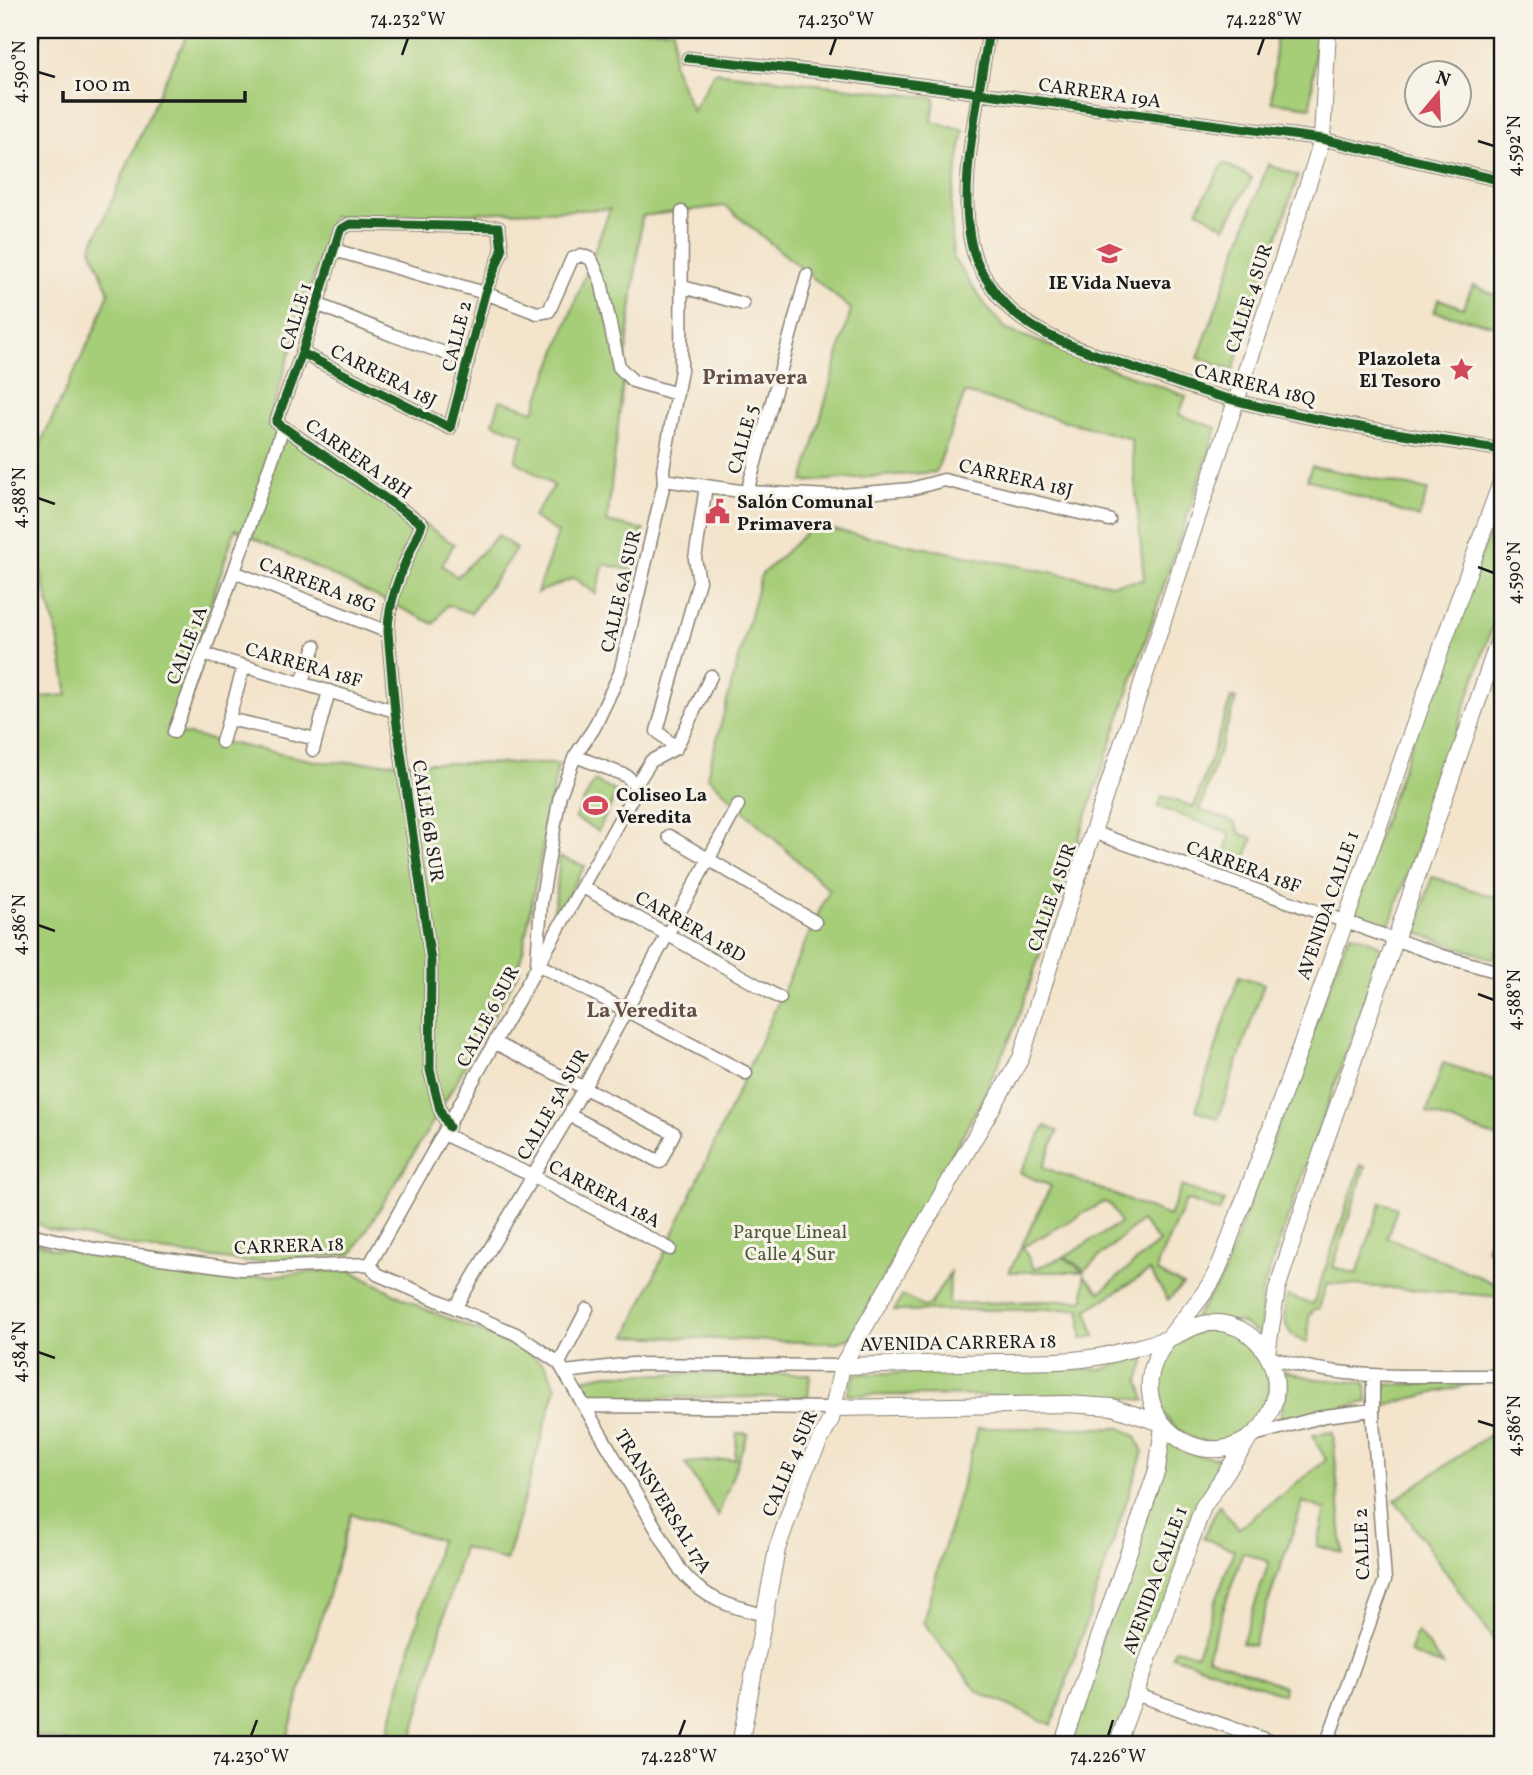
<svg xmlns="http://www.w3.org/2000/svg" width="1533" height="1775" font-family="Vollkorn,serif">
  <rect width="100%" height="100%" fill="#f7f3e8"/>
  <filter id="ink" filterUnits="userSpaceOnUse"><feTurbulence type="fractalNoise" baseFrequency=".0143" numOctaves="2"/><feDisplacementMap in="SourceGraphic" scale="14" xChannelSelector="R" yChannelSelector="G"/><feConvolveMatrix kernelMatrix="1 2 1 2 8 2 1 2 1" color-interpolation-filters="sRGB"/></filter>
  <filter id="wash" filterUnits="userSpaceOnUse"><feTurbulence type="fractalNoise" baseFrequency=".00686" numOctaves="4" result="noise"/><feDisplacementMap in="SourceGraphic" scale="28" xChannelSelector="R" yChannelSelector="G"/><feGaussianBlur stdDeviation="1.57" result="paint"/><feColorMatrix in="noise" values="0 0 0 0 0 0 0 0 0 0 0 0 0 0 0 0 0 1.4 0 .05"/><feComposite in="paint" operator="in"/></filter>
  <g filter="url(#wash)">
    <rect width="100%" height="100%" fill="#f3e4cb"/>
    <path fill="#a6cd78" stroke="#61744a" stroke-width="2" d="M 190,30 L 674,30 L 673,64 L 692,111 L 715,72 L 935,98 L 932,122 L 964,130 L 951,204 L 953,258 L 987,307 L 1007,330 L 1186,396 L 1179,415 L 1217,428 L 1016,1025 L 980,1103 L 851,1338 L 834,1343 L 627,1336 L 829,890 L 707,776 L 761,575 L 813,526 L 1112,584 L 1144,580 L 1131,439 L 965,393 L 936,472 L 803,482 L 851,309 L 725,206 L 642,216 L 607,522 L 644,530 L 634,571 L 604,564 L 596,594 L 574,578 L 537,593 L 558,533 L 533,517 L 554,486 L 515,460 L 524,435 L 493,423 L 500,400 L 534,411 L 610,209 L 332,217 L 268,424 L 454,544 L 442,565 L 457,577 L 498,535 L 516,549 L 471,613 L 447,605 L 434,624 L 235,529 L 169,731 L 320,762 L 558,764 L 519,971 L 440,1110 L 352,1254 L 246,1262 L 153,1250 L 47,1229 L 30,1219 L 30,698 L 68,695 L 58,638 L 38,563 L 30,562 L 30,465 L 96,327 L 109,292 L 91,248 L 161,88 Z
      M 1276,30 L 1316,30 L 1311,107 L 1272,102 Z
      M 1224,163 L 1252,178 L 1225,227 L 1197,210 Z
      M 1268,164 L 1298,176 L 1233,370 L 1198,358 Z
      M 1473,285 L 1503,299 L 1503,310 L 1497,326 L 1434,312 L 1439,299 L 1463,308 Z
      M 1312,466 L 1428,490 L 1419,518 L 1307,479 Z
      M 1503,500 L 1503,596 L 1391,921 L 1384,926 L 1358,916 L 1353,907 L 1459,610 Z
      M 1231,698 L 1236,699 L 1200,810 L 1234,822 L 1241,834 L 1253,838 L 1240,872 L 1222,865 L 1230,833 L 1158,807 L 1162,796 L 1194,807 Z
      M 594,781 L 617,792 L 598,831 L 575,818 Z
      M 560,857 L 585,866 L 553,920 Z
      M 1432,877 L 1500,899 L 1503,891 L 1503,939 L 1493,959 L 1415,932 Z
      M 1352,934 L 1378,944 L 1382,951 L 1262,1291 L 1261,1335 L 1242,1323 L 1194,1319 L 1222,1278 L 1346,940 Z
      M 1239,976 L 1264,984 L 1218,1119 L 1196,1110 Z
      M 1443,1063 L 1503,1083 L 1503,1125 L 1499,1138 L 1427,1113 Z
      M 1045,1126 L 1058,1131 L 1043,1167 L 1169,1216 L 1182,1186 L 1224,1201 L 1219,1212 L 1186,1200 L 1158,1263 L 1157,1272 L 1183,1285 L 1168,1300 L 1150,1271 L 1087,1310 L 1095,1336 L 1081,1339 L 1081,1309 L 894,1311 L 903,1295 L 924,1307 L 930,1305 L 950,1272 L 949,1304 L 1084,1300 L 1084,1275 L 1100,1292 L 1159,1242 L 1141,1221 L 1084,1270 L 1065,1256 L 1120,1223 L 1111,1205 L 1104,1202 L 1023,1247 L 1034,1269 L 1064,1257 L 1083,1272 L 1009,1272 L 1051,1186 L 1020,1173 Z
      M 1361,1165 L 1365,1167 L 1333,1267 L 1357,1274 L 1381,1202 L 1397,1208 L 1387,1237 L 1503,1287 L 1503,1297 L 1327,1283 L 1319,1309 L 1314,1309 L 1309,1317 L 1308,1343 C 1284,1337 1281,1318 1287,1296 L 1313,1304 Z
      M 1502,1207 L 1503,1208 L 1503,1256 L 1486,1249 Z
      M 30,1240 L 54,1249 L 134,1259 L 243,1278 L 348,1269 L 418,1306 L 526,1350 L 547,1367 L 556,1387 L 506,1561 L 463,1547 L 410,1745 L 384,1745 L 440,1540 L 351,1514 L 285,1745 L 84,1745 L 30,1734 Z
      M1157 1386a56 56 0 1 1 112 0a56 56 0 1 1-112 0Z
      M 1147,1352 L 1139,1381 L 1145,1400 L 1104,1396 L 847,1395 L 855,1374 L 1105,1369 Z
      M 1284,1371 L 1316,1379 L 1366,1383 L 1367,1402 L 1279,1422 L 1287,1387 Z
      M 608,1374 L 810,1374 L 808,1397 L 593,1398 L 583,1379 Z
      M 1479,1382 L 1381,1406 L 1380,1385 Z
      M 978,1428 L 1121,1428 L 1136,1437 L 1143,1452 L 1052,1725 L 978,1692 L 923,1622 Z
      M 1333,1432 L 1343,1553 L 1317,1546 L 1326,1510 L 1303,1502 L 1253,1646 L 1242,1643 L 1269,1562 L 1243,1552 L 1207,1657 L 1284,1686 L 1283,1694 L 1172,1656 L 1175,1649 L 1197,1654 L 1234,1550 L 1203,1538 L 1219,1505 L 1238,1529 L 1326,1460 L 1312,1435 Z
      M 737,1433 L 748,1433 L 718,1516 L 685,1463 L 735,1459 Z
      M 1489,1435 L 1503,1454 L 1503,1653 L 1395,1500 Z
      M 1165,1438 C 1185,1453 1203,1460 1229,1457 L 1112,1745 L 1069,1745 Z
      M 1417,1631 L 1443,1666 L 1409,1653 Z"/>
  </g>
  <g filter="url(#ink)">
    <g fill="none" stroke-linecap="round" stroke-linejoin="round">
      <defs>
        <path id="minor" d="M 989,30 C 980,95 953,199 976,260 C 984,278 998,299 1013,312 C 1045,340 1092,353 1132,367 C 1162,377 1192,389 1222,397 C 1314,422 1410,435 1503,450
          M 30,43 L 34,30
          M 688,58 L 839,74 L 1322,139 L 1503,181
          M 334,250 L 485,293 L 537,313 L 549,311 L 572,259 L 581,255 L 591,259 L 601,281 L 619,367 L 633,381 L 677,394
          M 683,287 L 743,304
          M 317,304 L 392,335 L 468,361
          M 302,353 L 450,428 L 485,293 L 502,251 L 499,227 L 350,224 L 340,230 L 302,353 L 276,422 L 422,524 C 408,558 388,594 388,632 L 395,711 L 431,961 L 430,1070 L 440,1110 L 449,1127
          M 664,480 L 747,492 L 830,496 L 911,489 L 944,480 L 1109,520
          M 747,492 L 807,275
          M 234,572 L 388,632
          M 203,654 L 395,711
          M 302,682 L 315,646
          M 229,719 L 316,739
          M 174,732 L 234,572 L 283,427
          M 222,742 L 244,666
          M 676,748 L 657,731 L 699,581 L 695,559 L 706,486
          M 313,750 L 329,691
          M 575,756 L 627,776 L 635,786
          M 1095,833 L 1439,955 L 1495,971 L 1503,968
          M 669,836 L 815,922
          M 583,887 L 780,998
          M 537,964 L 541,903 L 560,795 L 575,756 L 594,728 L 620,673 L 664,483 L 663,469 L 681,370 L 682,212
          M 537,964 L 746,1073
          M 495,1043 L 674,1133 L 660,1162 L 569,1115
          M 445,1135 L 533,1176 L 670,1249
          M 30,1234 L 94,1249 L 241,1269 L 370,1264
          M 370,1264 L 634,794 L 635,786 L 651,761 L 676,748 L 711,676
          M 370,1264 L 377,1274 L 516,1334 L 559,1363 L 681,1571 C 704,1599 730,1607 765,1615
          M 455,1308 L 569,1115 L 738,805
          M 1269,1357 C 1344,1382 1421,1375 1499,1376
          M 559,1363 L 587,1309
          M 565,1372 L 632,1364 L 842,1366
          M 584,1406 L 835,1408
          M 1254,1435 L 1325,1416 L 1372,1410
          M 1135,1694 L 1281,1745
          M 1326,1745 L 1385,1580 L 1373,1421 L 1373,1375"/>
        <path id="major" d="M 1267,1354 L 1277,1289 L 1318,1163 L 1503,628
          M 842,1366 C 895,1365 947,1363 1000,1362 C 1039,1361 1078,1363 1116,1353 C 1133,1348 1155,1344 1172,1337 C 1191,1329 1204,1319 1226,1324 C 1263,1333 1285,1373 1272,1408 C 1266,1426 1250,1441 1231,1447 C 1189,1459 1145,1423 1150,1379 C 1154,1342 1199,1309 1215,1275 C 1224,1258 1229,1239 1236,1221 C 1330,975 1412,724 1503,477
          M 835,1408 L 1067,1404 L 1112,1407 L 1161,1423
          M 740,1745 L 777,1549 L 804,1472 L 831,1419 L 842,1366 L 1021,1058 L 1065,916 L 1315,163 L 1322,139 L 1328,30
          M 1062,1745 L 1157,1470 L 1163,1426
          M 1117,1745 L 1203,1507 L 1248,1440"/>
      </defs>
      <use href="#minor" stroke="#888074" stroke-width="15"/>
      <use href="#major" stroke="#888074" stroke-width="18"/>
      <use href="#minor" stroke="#fff" stroke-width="12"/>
      <use href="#major" stroke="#fff" stroke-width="16"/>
      <defs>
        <path id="cycleway" d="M 989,30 C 980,95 953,199 976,260 C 984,278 998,299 1013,312 C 1045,340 1092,353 1132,367 C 1162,377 1192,389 1222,397 C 1314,422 1410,435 1503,450
          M 688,58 L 839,74 L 1322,139 L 1503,181
          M 302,353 L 450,428 L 485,293 L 502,251 L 499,227 L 350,224 L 340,230 L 302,353 L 276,422 L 422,524 C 408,558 388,594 388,632 L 395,711 L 431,961 L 430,1070 L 440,1110 L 449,1127"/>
      </defs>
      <use href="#cycleway" stroke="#f7f3e8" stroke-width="13"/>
      <use href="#cycleway" stroke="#1b5e20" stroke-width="9"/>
    </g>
  </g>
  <path fill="none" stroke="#1c1c1c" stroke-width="2.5" d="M 402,55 L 408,38M 830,55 L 836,38M 1258,55 L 1264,38M 38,72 L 55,77M 1478,141 L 1494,146M 38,498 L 55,504M 1478,567 L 1494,573M 38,925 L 55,931M 1478,994 L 1494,1000M 38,1352 L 55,1358M 1478,1421 L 1494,1426M 251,1736 L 257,1720M 679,1736 L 685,1720M 1108,1736 L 1113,1720"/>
  <defs>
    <symbol id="school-bare" viewBox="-9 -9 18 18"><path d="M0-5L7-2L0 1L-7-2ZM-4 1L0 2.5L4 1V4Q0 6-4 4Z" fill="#d1495b" stroke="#f7f3e8" stroke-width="2.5" paint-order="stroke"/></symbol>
    <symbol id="sight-bare" viewBox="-9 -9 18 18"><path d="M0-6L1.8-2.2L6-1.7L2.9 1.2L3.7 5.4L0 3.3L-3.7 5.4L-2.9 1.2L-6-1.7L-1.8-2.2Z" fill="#d1495b" stroke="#f7f3e8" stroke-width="2.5" paint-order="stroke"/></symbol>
    <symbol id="civic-bare" viewBox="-9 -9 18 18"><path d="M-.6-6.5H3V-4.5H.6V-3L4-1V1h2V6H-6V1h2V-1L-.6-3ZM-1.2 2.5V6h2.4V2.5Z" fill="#d1495b" stroke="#f7f3e8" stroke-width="2.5" paint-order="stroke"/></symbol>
    <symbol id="stadium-bare" viewBox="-9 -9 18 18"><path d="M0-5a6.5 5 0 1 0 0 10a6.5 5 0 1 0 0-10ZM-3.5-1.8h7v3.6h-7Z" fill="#d1495b" stroke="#f7f3e8" stroke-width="2.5" paint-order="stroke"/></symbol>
  </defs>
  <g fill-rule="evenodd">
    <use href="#school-bare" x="1092" y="236" width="35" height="35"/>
    <use href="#sight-bare" x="1444" y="352" width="35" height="35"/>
    <use href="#civic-bare" x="700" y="494" width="35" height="35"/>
    <use href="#stadium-bare" x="578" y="788" width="35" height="35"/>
  </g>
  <g text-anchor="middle" stroke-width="6" stroke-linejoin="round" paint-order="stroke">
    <g font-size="19" fill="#1c1c1c" stroke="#f7f3e8">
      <text transform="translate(1100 92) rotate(8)" y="7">CARRERA 19A</text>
      <text transform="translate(1248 298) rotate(-72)" y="7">CALLE 4 SUR</text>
      <text transform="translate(295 316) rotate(-73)" y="7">CALLE 1</text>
      <text transform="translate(456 336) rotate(-76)" y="7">CALLE 2</text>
      <text transform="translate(384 375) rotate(27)" y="7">CARRERA 18J</text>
      <text transform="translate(1255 384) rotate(14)" y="7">CARRERA 18Q</text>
      <text transform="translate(742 439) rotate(-75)" y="7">CALLE 5</text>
      <text transform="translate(359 458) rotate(35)" y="7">CARRERA 18H</text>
      <text transform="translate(1016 477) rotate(13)" y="7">CARRERA 18J</text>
      <text transform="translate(318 584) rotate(21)" y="7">CARRERA 18G</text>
      <text transform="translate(620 591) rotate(-77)" y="7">CALLE 6A SUR</text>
      <text transform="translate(186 645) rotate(-69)" y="7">CALLE 1A</text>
      <text transform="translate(304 664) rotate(16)" y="7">CARRERA 18F</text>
      <text transform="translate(429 821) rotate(81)" y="7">CALLE 6B SUR</text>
      <text transform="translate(1244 866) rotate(20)" y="7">CARRERA 18F</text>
      <text transform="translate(1051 897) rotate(-71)" y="7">CALLE 4 SUR</text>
      <text transform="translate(1327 905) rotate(-71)" y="7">AVENIDA CALLE 1</text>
      <text transform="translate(691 926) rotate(30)" y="7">CARRERA 18D</text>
      <text transform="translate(487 1016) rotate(-62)" y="7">CALLE 6 SUR</text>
      <text transform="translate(552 1104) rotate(-60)" y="7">CALLE 5A SUR</text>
      <text transform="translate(605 1193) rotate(28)" y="7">CARRERA 18A</text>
      <text transform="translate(289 1245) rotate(-2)" y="7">CARRERA 18</text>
      <text transform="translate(958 1342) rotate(-1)" y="7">AVENIDA CARRERA 18</text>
      <text transform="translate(789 1463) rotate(-67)" y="7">CALLE 4 SUR</text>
      <text transform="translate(664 1501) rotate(58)" y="7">TRANSVERSAL 17A</text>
      <text transform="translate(1361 1544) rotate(-92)" y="7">CALLE 2</text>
      <text transform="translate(1154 1580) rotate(-70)" y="7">AVENIDA CALLE 1</text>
    </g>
    <g font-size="19" font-weight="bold" fill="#1c1c1c" stroke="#f7f3e8" text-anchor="start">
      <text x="1110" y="289" text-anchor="middle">IE Vida Nueva</text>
      <text x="1441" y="365" text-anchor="end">Plazoleta<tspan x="1441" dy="22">El Tesoro</tspan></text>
      <text x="737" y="508">Salón Comunal<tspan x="737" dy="22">Primavera</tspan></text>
      <text x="616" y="801">Coliseo La<tspan x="616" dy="22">Veredita</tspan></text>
    </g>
    <g font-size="19" fill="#4c5a3c" stroke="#f7f3e8">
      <text x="790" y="1238">Parque Lineal<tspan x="790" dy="22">Calle 4 Sur</tspan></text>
    </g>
    <g font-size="21" font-weight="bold" fill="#634e49" stroke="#f7f3e8">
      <text x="755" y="384">Primavera</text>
      <text x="642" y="1017">La Veredita</text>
    </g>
  </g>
  <rect width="1533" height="1775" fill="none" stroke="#f7f3e8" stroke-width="77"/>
  <g transform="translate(1438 94) rotate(19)"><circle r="33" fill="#f7f3e8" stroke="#9f9d96" stroke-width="2"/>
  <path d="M0-5L12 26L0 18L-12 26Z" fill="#d1495b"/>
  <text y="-10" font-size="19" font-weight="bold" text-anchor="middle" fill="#1c1c1c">N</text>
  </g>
  <path d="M63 91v10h182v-10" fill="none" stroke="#1c1c1c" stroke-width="3.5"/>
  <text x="74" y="91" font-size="21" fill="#1c1c1c" stroke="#f7f3e8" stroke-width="5" paint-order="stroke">100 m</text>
  <rect x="38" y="38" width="1456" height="1698" fill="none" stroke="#1c1c1c" stroke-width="2.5"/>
  <g font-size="18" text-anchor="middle" fill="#1c1c1c">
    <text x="408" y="25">74.232°W</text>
    <text x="836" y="25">74.230°W</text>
    <text x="1264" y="25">74.228°W</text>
    <text transform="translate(19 72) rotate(-90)" y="6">4.590°N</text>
    <text transform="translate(1514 146) rotate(-90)" y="6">4.592°N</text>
    <text transform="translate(19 498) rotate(-90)" y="6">4.588°N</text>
    <text transform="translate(1514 573) rotate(-90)" y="6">4.590°N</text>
    <text transform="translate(19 925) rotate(-90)" y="6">4.586°N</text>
    <text transform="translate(1514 1000) rotate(-90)" y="6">4.588°N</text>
    <text transform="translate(19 1352) rotate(-90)" y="6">4.584°N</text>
    <text transform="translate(1514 1426) rotate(-90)" y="6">4.586°N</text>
    <text x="251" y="1762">74.230°W</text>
    <text x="679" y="1762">74.228°W</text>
    <text x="1108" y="1762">74.226°W</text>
  </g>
</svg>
